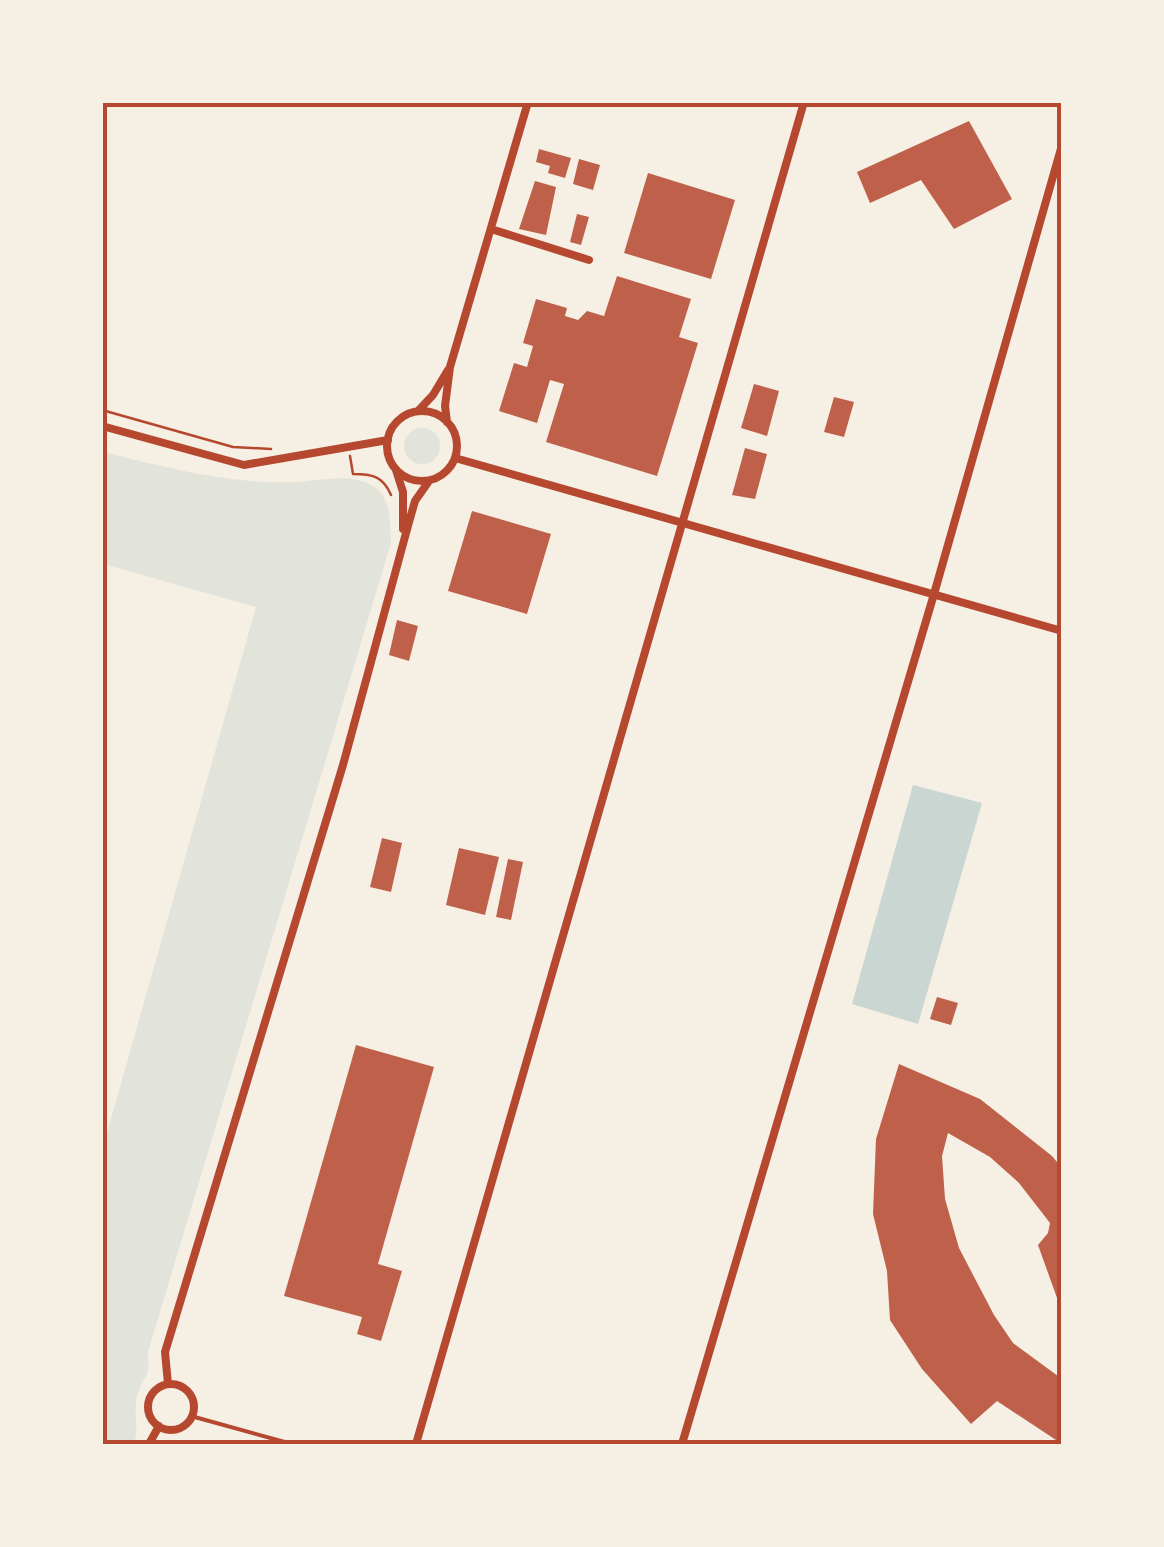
<svg xmlns="http://www.w3.org/2000/svg" width="1164" height="1547" font-family="'Libre Baskerville',serif">
  <rect width="100%" height="100%" fill="#f6efe4"/>
  <path fill="#e2e4dc" d="M404 446a18 18 0 1 1 36 0a18 18 0 1 1-36 0Z
    M 103,452 C 165,467 230,485 296,482 C 320,481 350,472 373,486 C 392,498 390,523 391,543 L 148,1352 C 150,1382 145,1371 138,1393 C 132,1409 140,1427 134,1444 L 103,1444 L 103,1147 L 256,607 L 103,564 Z"/>
  <path fill="#c9d6d2" d="M 913,785 L 982,803 L 918,1024 L 852,1004 Z"/>
  <path fill="#bf614a" d="M 969,121 L 1012,199 L 954,229 L 921,180 L 870,203 L 857,172 Z
    M 539,149 L 571,158 L 565,178 L 548,173 L 550,166 L 536,162 Z
    M 579,159 L 600,165 L 593,190 L 573,184 Z
    M 648,173 L 735,200 L 711,279 L 624,253 Z
    M 535,181 L 556,187 L 546,235 L 519,229 Z
    M 577,214 L 589,217 L 581,245 L 570,242 Z
    M 617,276 L 691,299 L 679,337 L 698,343 L 657,476 L 546,442 L 564,384 L 550,380 L 537,423 L 499,411 L 514,363 L 527,367 L 533,346 L 523,343 L 536,299 L 567,308 L 565,316 L 578,320 L 587,311 L 604,316 Z
    M 754,384 L 779,391 L 767,436 L 741,428 Z
    M 834,397 L 854,402 L 844,437 L 824,432 Z
    M 745,448 L 767,454 L 755,499 L 732,495 Z
    M 472,511 L 551,534 L 527,614 L 448,591 Z
    M 397,620 L 418,626 L 409,661 L 389,655 Z
    M 382,838 L 402,843 L 391,892 L 370,887 Z
    M 459,848 L 499,857 L 485,915 L 446,905 Z
    M 508,859 L 523,862 L 511,920 L 496,917 Z
    M 937,997 L 958,1003 L 951,1025 L 930,1019 Z
    M 356,1045 L 434,1067 L 378,1264 L 402,1271 L 381,1341 L 357,1334 L 362,1317 L 284,1296 Z
    M 899,1064 L 980,1099 L 1052,1156 L 1062,1168 L 1061,1309 L 1038,1245 L 1048,1233 L 1050,1223 L 1019,1183 L 990,1157 L 948,1133 L 942,1156 L 945,1199 L 959,1248 L 994,1315 L 1013,1343 L 1062,1379 L 1062,1444 L 997,1401 L 971,1424 L 922,1369 L 890,1320 L 887,1271 L 873,1214 L 876,1139 Z"/>
  <g fill="none" stroke-linecap="round" stroke-linejoin="round">
    <path stroke="#b5482f" stroke-width="2.5" d="M 102,410 L 233,447 L 271,449
      M 350,456 L 353,474 C 372,474 383,476 391,495"/>
    <path stroke="#b5482f" stroke-width="4" d="M 191,1416 L 292,1444"/>
    <path stroke="#b5482f" stroke-width="8" d="M 491,229 L 589,260
      M 418,411 L 433,395 L 448,370
      M387 446a35 35 0 1 1 70 0a35 35 0 1 1-70 0Z
      M 447,422 L 445,406 L 450,367 L 528,102
      M 102,426 L 244,465 L 388,440
      M 455,458 L 1062,631
      M 396,470 L 403,492 L 403,529
      M 168,1384 L 165,1352 L 343,765 L 409,522 L 415,501 L 429,481
      M148 1407a23 23 0 1 1 46 0a23 23 0 1 1-46 0Z
      M 149,1444 L 159,1426
      M 416,1444 L 804,102
      M 682,1444 L 934,594 L 1062,145"/>
  </g>
  <rect width="1164" height="1547" fill="none" stroke="#f6efe4" stroke-width="210"/>
  <rect x="105" y="105" width="954" height="1337" fill="none" stroke="#b5482f" stroke-width="4"/>
</svg>
